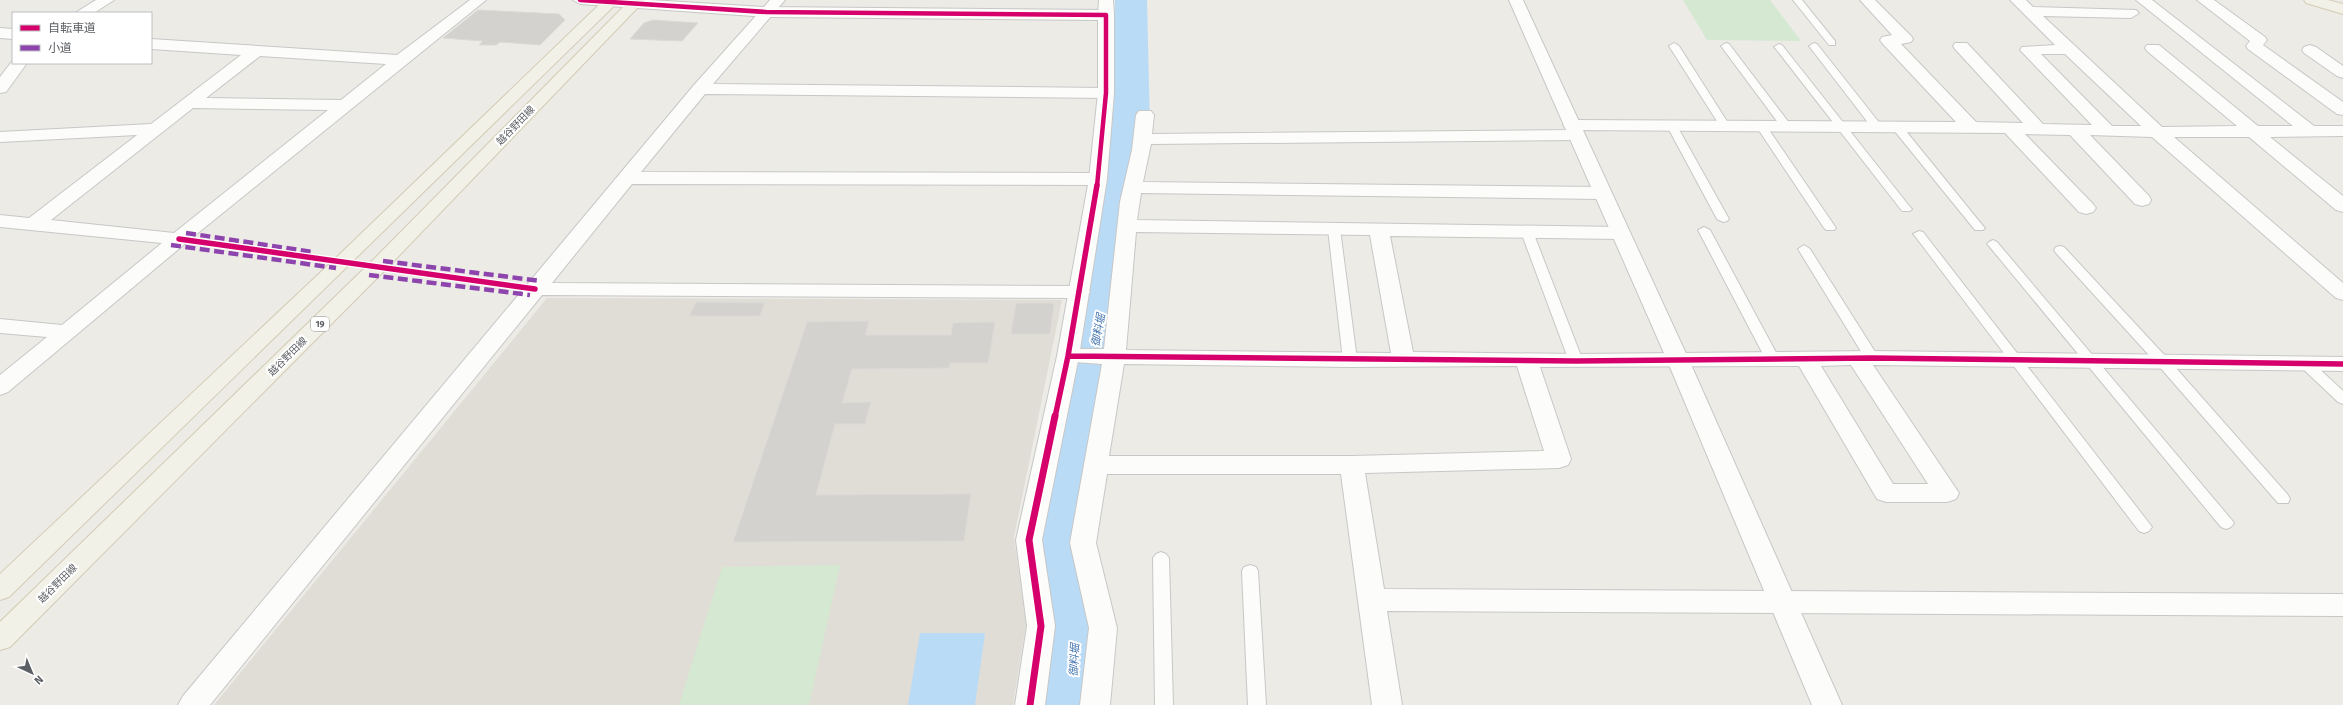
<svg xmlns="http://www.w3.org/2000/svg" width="2343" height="705" font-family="'Fira Sans','Noto Sans JP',sans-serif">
  <rect width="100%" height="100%" fill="#ecebe6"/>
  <path fill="#dfddd6" d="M 547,298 L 1062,300 L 1014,537 L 1026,624 L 1013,705 L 214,705 Z"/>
  <path fill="#d4e8d2" d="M 1683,0 L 1770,0 L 1801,41 L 1707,40 Z
    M 840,565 L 809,705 L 679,705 L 722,567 Z"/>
  <path fill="#badbf6" d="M 920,633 L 985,633 L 975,705 L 908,705 Z"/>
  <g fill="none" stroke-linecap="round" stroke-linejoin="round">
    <path fill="#badbf6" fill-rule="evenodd" d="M 1115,0 L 1147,0 L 1150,128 L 1121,329 L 1085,537 L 1105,611 L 1102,705 L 1040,705 L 1047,611 L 1031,537 L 1075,329 L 1112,128 Z"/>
  </g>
  <path fill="#d3d2cf" stroke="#dbdad6" d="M 478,10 L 559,14 L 565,20 L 540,45 L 500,42 L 496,45 L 479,45 L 483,41 L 443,38 Z
    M 653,20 L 698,23 L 682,41 L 630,39 L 644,23 Z
    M 696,302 L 765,303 L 760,316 L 689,316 Z
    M 1016,303 L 1054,303 L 1050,334 L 1011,334 Z
    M 869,321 L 865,335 L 951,335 L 953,323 L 995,322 L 988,363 L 950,363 L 949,368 L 852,369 L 842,403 L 871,402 L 865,424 L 835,424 L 816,495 L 971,494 L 964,541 L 733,542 L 807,322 Z"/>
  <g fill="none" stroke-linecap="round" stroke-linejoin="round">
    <defs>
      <path id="service" d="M 1793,0 L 1802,0 L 1835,41 L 1835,45 L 1829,45 Z
        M 1674,43 L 1679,46 L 1730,126 L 1729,128 L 1721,128 L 1720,126 L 1669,46 Z
        M 1726,43 L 1729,44 L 1790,124 L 1790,128 L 1782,128 L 1721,46 Z
        M 1814,43 L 1817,44 L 1881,125 L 1881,129 L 1873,129 L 1809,46 Z
        M 1779,44 L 1782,45 L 1910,207 L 1912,209 L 1910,211 L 1902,211 L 1776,49 L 1774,47 Z
        M 1672,123 L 1677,126 L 1729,219 L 1727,221 L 1723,222 L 1717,219 L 1667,126 Z
        M 1761,123 L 1765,124 L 1836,228 L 1834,230 L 1826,230 L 1824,228 L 1756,126 Z
        M 1897,124 L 1901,125 L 1983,226 L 1985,228 L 1983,230 L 1975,230 L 1893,129 L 1893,125 Z
        M 1334,226 L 1340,229 L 1357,360 L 1350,364 L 1343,360 L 1328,229 Z
        M 1704,227 L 1710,230 L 1779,358 L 1777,361 L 1767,361 L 1765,358 L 1698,230 Z
        M 1527,229 L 1533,232 L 1583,361 L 1581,364 L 1576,365 L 1569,361 L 1521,232 Z
        M 1919,231 L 1923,232 L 2149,523 L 2152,527 L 2149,531 L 2144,533 L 2139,531 L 1915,236 L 1913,234 Z
        M 1993,240 L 1997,242 L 2231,519 L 2234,523 L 2231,527 L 2226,529 L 2221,527 L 1989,246 L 1987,244 L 1989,242 Z
        M 1804,245 L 1810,249 L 1879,358 L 1877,361 L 1867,361 L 1865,358 L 1798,249 Z
        M 2060,246 L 2064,247 L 2168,359 L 2288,495 L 2290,499 L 2288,503 L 2278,503 L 2158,365 L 2056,253 L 2054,250 L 2056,247 Z
        M 2306,360 L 2311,361 L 2343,391 L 2343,404 L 2338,402 L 2301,367 L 2299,364 L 2301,361 Z
        M 1161,552 L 1166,554 L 1169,558 L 1173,705 L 1155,705 L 1153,558 L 1156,554 Z
        M 1250,565 L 1256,567 L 1258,571 L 1266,705 L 1248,705 L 1242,571 L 1244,567 Z"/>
      <path id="minor" d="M 96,0 L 114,0 L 94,13 L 75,13 Z
        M 470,0 L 486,0 L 193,237 L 8,392 L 0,395 L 0,375 L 47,337 L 0,333 L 0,319 L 62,325 L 162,243 L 0,227 L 0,215 L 29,218 L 137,135 L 0,142 L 0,132 L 151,124 L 241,55 L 151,49 L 151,39 L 397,55 ZM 260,56 L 386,64 L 341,100 L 206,98 ZM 193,108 L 328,110 L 174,233 L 51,220 Z
        M 770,0 L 785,0 L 713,84 L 1106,88 L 1112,89 L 1114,93 L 1112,97 L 1106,98 L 705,94 L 641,172 L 1098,173 L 1105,175 L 1107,179 L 1105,183 L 1098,185 L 632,184 L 552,283 L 1080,286 L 1087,288 L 1090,292 L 1087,296 L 1080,298 L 542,295 L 210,705 L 178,705 L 183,696 L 694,85 Z
        M 1099,0 L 1113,0 L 1114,15 L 1111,18 L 1101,18 L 1098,15 Z
        M 1860,0 L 1875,0 L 1911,36 L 1913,39 L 1911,42 L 1901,44 L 1976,122 L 2023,123 L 1955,49 L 1953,46 L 1955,43 L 1967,43 L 2043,124 L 2092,125 L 2020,50 L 2022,47 L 2055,45 L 2010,0 L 2026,0 L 2033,7 L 2136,10 L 2139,13 L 2131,18 L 2043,16 L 2162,127 L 2237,126 L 2147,51 L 2145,48 L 2147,45 L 2159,45 L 2258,126 L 2293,126 L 2136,0 L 2152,0 L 2314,126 L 2343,126 L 2343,136 L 2270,137 L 2343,196 L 2343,212 L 2336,210 L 2249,137 L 2174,137 L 2343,283 L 2343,300 L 2336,298 L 2152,137 L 2090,135 L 2149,196 L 2151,200 L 2149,204 L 2142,206 L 2135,204 L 2070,135 L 2025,134 L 2093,204 L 2096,208 L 2093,212 L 2086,214 L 2079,212 L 2005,133 L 1578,130 L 1585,135 L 1582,139 L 1576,140 L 1151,144 L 1143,182 L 1602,187 L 1609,189 L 1611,193 L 1609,197 L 1602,199 L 1141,193 L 1137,220 L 1620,227 L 1627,229 L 1630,233 L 1627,237 L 1620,239 L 1390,236 L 1413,352 L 1576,354 L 1872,351 L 2343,357 L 2343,371 L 1873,365 L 1959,493 L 1956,499 L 1947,502 L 1886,502 L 1877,499 L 1799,366 L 1540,367 L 1571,459 L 1568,465 L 1559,468 L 1365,473 L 1384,589 L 2343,594 L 2343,616 L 1387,611 L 1402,705 L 1372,705 L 1341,474 L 1107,474 L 1096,543 L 1117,628 L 1110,705 L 1080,705 L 1089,628 L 1070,543 L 1102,364 L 1060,361 L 1057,356 L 1060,351 L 1068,349 L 1104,349 L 1120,202 L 1132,150 L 1136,115 L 1139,111 L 1151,111 L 1154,115 L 1152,134 L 1570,130 L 1563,125 L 1566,121 L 1572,120 L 1956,122 L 1882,43 L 1880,40 L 1882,37 L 1892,35 ZM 2041,54 L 2065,54 L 2141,126 L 2112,126 ZM 1136,232 L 1370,235 L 1391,353 L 1126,350 ZM 1124,364 L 1350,367 L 1517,366 L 1544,451 L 1352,456 L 1109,456 ZM 1851,365 L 1928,484 L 1893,484 L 1821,366 Z
        M 2197,0 L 2214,0 L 2265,37 L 2267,40 L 2263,45 L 2343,102 L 2343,115 L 2337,114 L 2248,49 L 2246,46 L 2250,41 Z
        M 0,28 L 13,29 L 13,39 L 0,38 Z
        M 2310,45 L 2316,47 L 2343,66 L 2343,78 L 2337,76 L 2304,53 L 2302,50 L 2304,47 Z
        M 13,60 L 13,63 L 27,63 L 6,92 L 0,93 L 0,77 Z"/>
      <path id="tertiary" d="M 573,0 L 650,0 L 766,7 L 1106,10 L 1114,15 L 1114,93 L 1107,179 L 1079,356 L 1042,540 L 1055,626 L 1045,705 L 1015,705 L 1027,626 L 1016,540 L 1057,356 L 1089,179 L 1098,93 L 1098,20 L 766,17 L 580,4 Z
        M 1509,0 L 1523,0 L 1689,360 L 1842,705 L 1812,705 L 1667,360 Z"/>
      <path id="primary" d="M 604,0 L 620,0 L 9,597 L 0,600 L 0,574 L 341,253 Z
        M 630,0 L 645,0 L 390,265 L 10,647 L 0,650 L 0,622 L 376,257 Z
        M 2304,0 L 2328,0 L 2343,4 L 2343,14 L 2306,3 Z"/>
    </defs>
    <use href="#service" stroke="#c7c7c7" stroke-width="2"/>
    <use href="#minor" stroke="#c7c7c7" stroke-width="2"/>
    <use href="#tertiary" stroke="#c7c7c7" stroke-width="2"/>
    <use href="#primary" stroke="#d3ccb4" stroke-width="2"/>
    <use href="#service" fill="#fcfcfb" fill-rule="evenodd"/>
    <use href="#minor" fill="#fcfcfb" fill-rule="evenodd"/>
    <use href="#tertiary" fill="#fcfcfb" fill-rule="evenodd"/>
    <use href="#primary" fill="#f2f1e8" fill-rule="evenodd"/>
    <path stroke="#8e44ad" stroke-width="4.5" stroke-dasharray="10 4.5" stroke-linecap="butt" d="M 186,233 L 313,252
      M 171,245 L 336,268
      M 383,261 L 541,281
      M 369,275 L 530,295"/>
    <defs>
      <path id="cycleway-far2" d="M 580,0 L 766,12 L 1106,15 L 1106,93 L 1097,186"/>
      <path id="cycleway-far1" d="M 179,239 L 535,289
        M 1068,356 L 1576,361 L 1872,358 L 2343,364
        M 1055,417 L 1068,356 L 1097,185"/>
      <path id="cycleway" d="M 1030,705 L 1041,626 L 1029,540 L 1055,416"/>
    </defs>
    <use href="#cycleway-far2" stroke="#fff" stroke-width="6"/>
    <use href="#cycleway-far1" stroke="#fff" stroke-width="8"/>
    <use href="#cycleway" stroke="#fff" stroke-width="10"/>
    <use href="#cycleway-far2" stroke="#d6006c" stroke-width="4.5"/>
    <use href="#cycleway-far1" stroke="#d6006c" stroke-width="5.5"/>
    <use href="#cycleway" stroke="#d6006c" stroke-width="7"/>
  </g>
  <g text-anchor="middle" stroke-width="4" stroke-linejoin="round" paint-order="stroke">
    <rect fill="#fff" stroke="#8d8f92" stroke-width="1" x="311" y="317" width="18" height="14" rx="3"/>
    <g font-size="9" font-weight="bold" fill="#5c5f64">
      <text x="320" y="327">19</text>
    </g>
    <g font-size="10" fill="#5c5f64" stroke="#fff">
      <text transform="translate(515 125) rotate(-46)" y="4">越谷野田線</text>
      <text transform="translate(287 356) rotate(-45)" y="4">越谷野田線</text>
      <text transform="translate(57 583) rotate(-45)" y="4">越谷野田線</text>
    </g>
    <g font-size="11" font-style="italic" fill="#4274ae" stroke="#fff">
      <text transform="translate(1098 330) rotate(-80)" y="4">御料堀</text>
      <text transform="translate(1074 660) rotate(-87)" y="4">御料堀</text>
    </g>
  </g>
  <rect x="12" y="12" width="140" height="52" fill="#ffffff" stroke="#bebfc1"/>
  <rect x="20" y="25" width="20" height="6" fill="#d6006c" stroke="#bebfc1"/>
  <text x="48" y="32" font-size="12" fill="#5c5f64">自転車道</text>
  <rect x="20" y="45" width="20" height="6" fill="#8e44ad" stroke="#bebfc1"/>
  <text x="48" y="52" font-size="12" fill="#5c5f64">小道</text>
  <g transform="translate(32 673) rotate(136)" stroke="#ffffff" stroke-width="3" paint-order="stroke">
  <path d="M0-3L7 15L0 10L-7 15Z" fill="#5c5f64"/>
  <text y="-6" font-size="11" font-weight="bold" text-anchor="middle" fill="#5c5f64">N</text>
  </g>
</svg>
